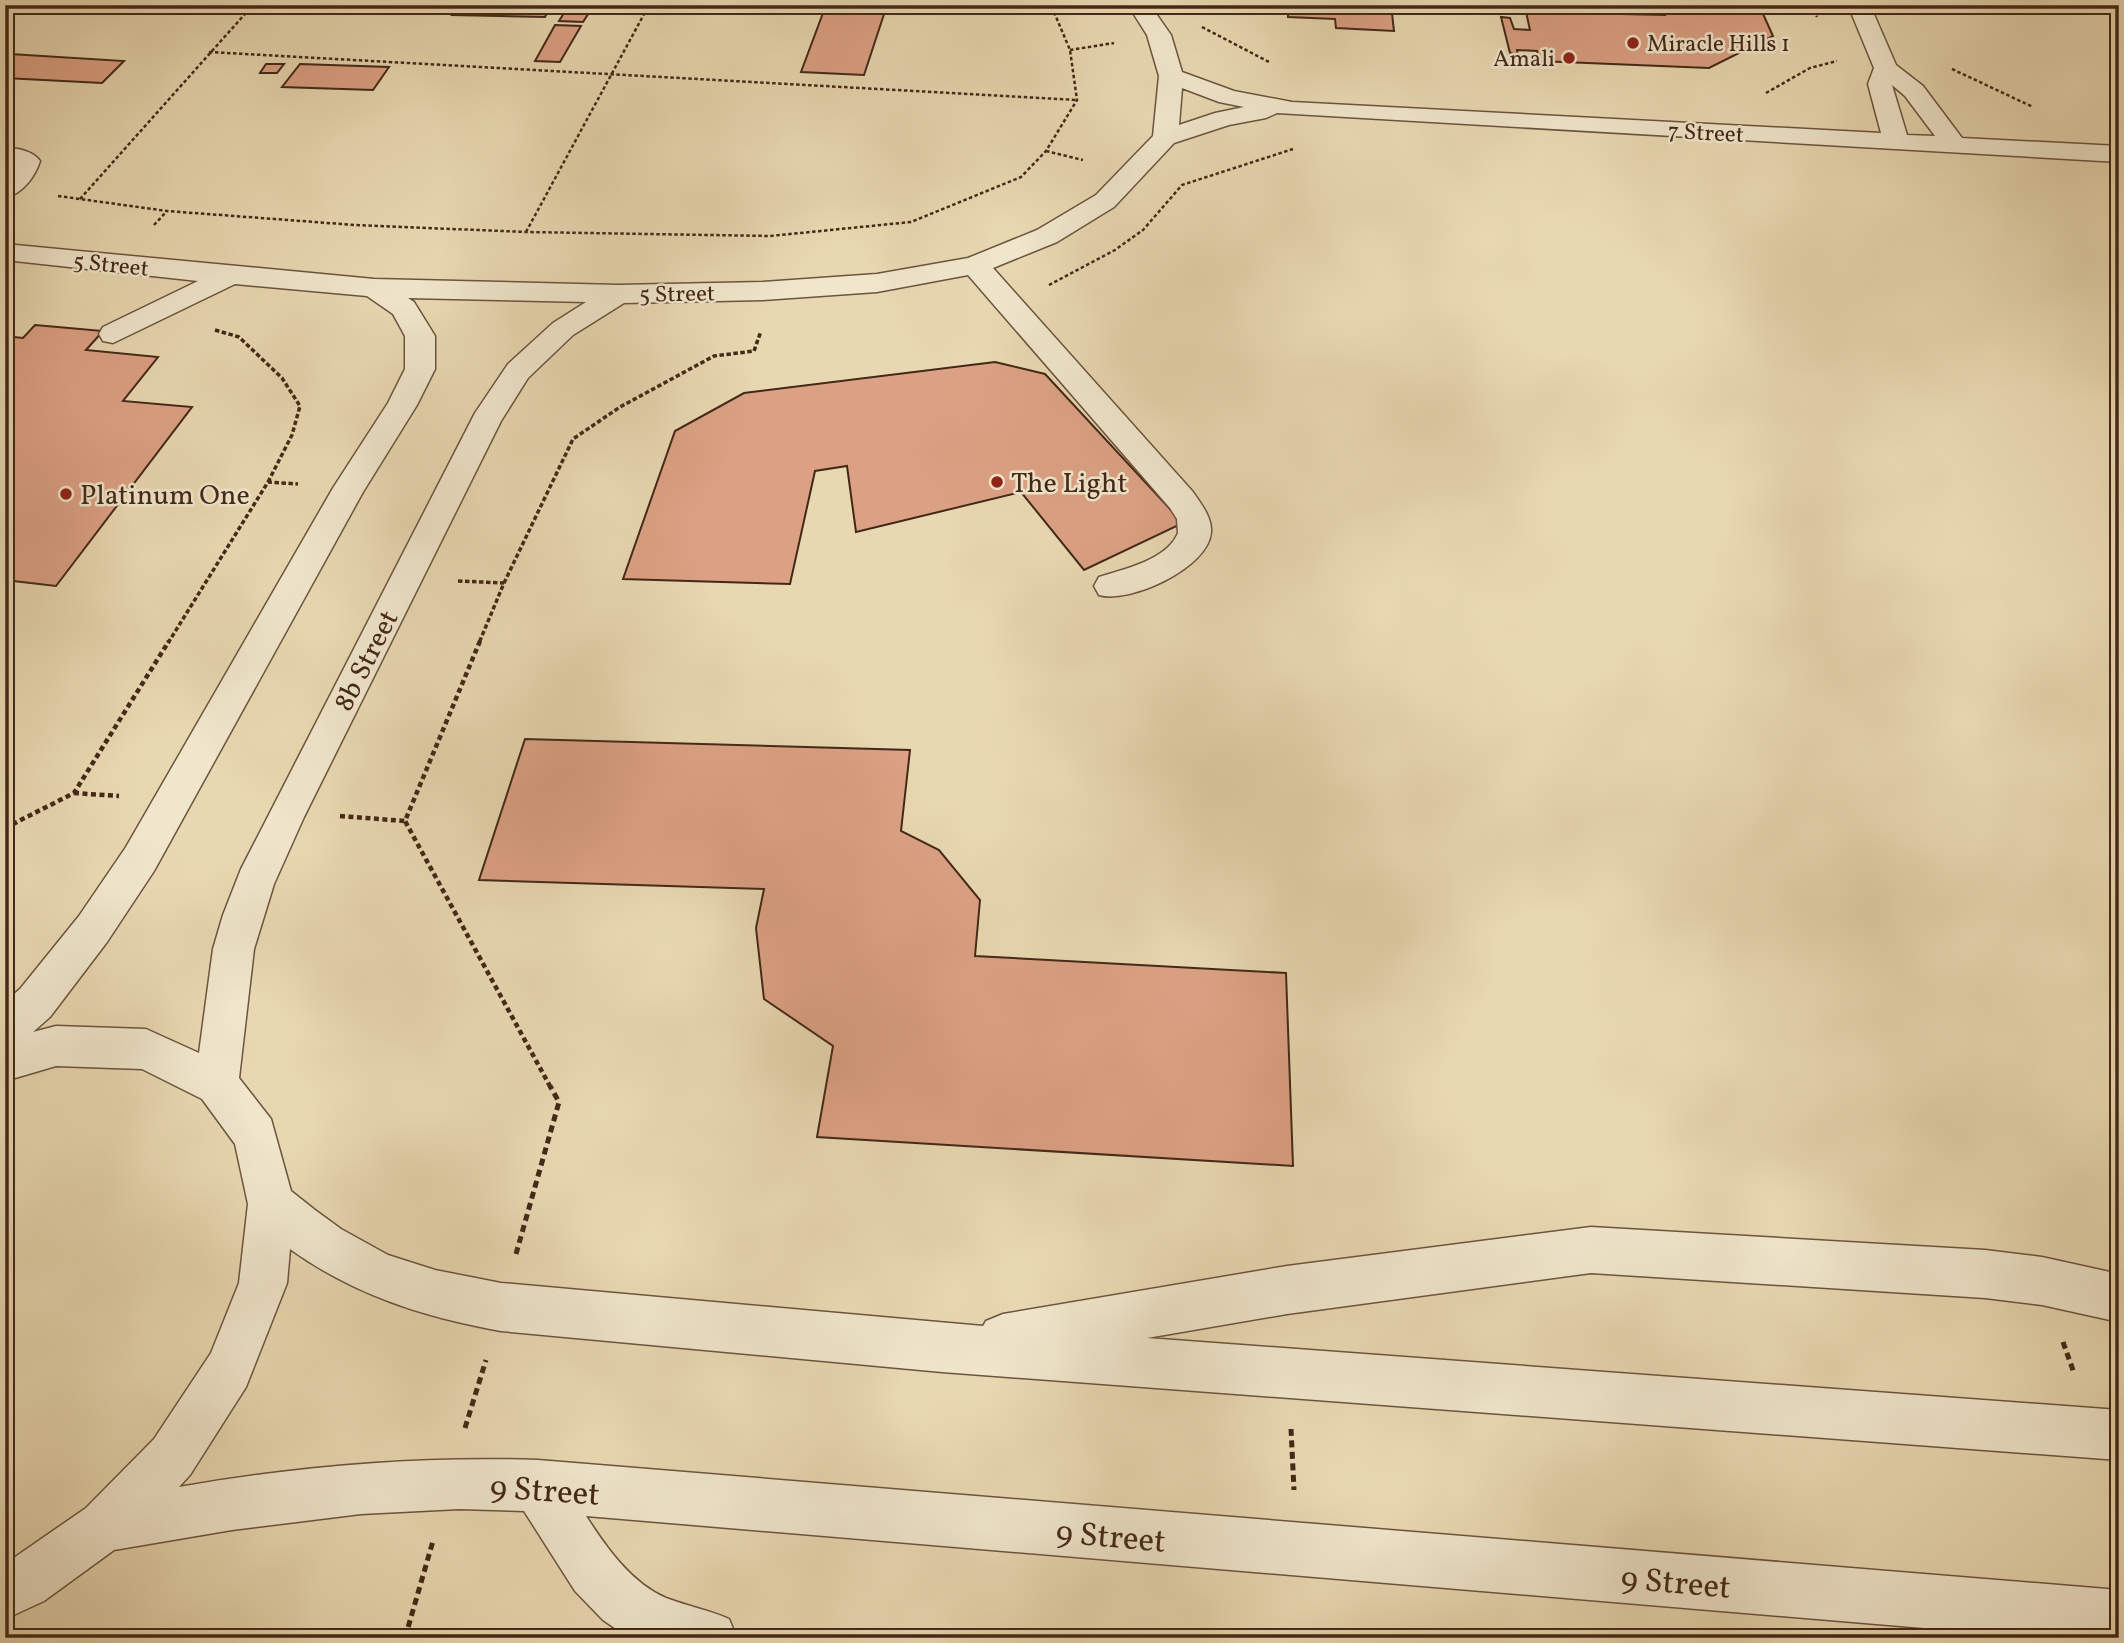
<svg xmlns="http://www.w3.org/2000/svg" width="2124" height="1643" font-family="Vollkorn,serif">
  <rect width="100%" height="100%" fill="#e8d8b1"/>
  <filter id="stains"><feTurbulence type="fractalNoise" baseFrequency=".00286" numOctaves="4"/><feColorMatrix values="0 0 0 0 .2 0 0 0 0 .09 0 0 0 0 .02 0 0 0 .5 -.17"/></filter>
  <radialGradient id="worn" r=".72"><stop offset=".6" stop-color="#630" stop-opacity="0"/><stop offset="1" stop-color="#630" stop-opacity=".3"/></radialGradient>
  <path fill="#dca184" stroke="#432818" stroke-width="2" d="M 458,5 L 551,5 L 545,17 L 452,15 Z
    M 569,5 L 594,5 L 583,22 L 559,21 Z
    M 826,5 L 887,5 L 864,75 L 801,72 Z
    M 1288,5 L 1391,5 L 1394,31 L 1336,28 L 1335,19 L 1288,17 Z
    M 1662,5 L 1759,5 L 1773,36 L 1709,68 L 1539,61 L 1537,51 L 1517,50 L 1518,54 L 1510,53 L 1501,17 L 1510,18 L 1514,29 L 1530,30 L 1526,12 L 1665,15 Z
    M 555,25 L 581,26 L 560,62 L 535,61 Z
    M 10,54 L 124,61 L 102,83 L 5,78 L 5,58 Z
    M 266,64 L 284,64 L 277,73 L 260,73 Z
    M 300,64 L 389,67 L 373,90 L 282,87 Z
    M 35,325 L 103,331 L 86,350 L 158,357 L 123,401 L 192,407 L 56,586 L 5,580 L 5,336 L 23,338 Z
    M 995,362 L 1045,374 L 1183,523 L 1084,570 L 1021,492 L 856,532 L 847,466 L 815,471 L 790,584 L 623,579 L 675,431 L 744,393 Z
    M 525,739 L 910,750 L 901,831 L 939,850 L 980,900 L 975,956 L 1286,973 L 1293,1166 L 817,1137 L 833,1046 L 764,999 L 756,928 L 764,889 L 479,880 Z"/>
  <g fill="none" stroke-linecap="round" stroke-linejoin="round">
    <defs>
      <path id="minor" d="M 1128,5 L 1150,5 L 1171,35 L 1182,72 L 1234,91 L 1292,102 L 1881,133 L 1868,84 L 1874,68 L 1848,5 L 1870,5 L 1896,65 L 1923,86 L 1962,138 L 2119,146 L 2119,162 L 1277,113 L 1266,118 L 1229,125 L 1174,143 L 1114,207 L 1057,242 L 993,268 L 1193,492 C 1201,504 1212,517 1211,532 C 1209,568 1129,604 1099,595 L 1094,586 L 1099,577 C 1124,569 1167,560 1178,533 L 1177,519 L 1170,508 L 968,275 L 877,292 L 763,300 L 624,303 L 573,335 L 528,378 L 501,421 L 304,817 L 274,884 L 254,949 L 239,1078 L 271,1119 L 291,1191 L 315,1210 L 341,1229 L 388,1255 L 435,1270 L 501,1283 L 983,1326 L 986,1321 L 1003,1314 L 1287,1266 L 1591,1227 L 1985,1250 L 2042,1257 L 2119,1274 L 2119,1322 L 2042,1305 L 1985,1298 L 1591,1273 L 1287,1314 L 1147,1338 L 2119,1410 L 2119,1460 L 942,1372 L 501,1331 C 424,1317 354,1295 290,1249 L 287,1283 L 246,1387 L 190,1475 L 179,1487 C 298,1466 417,1456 538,1460 L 2119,1590 L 2119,1638 L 2044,1638 L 586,1516 C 606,1547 631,1583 666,1598 C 687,1606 709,1610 729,1619 L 737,1638 L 632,1638 L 619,1631 L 603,1620 L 575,1591 L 524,1511 L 459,1509 L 361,1514 L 232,1530 L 114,1550 L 44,1601 L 5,1619 L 5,1564 L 86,1508 L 154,1439 L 211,1353 L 239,1283 L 248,1204 L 235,1144 L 202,1099 L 142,1069 L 56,1066 L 5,1081 L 5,1002 L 20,989 L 79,916 L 126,847 L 333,488 L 388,403 L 405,369 L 405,336 L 393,314 L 367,296 L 235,284 L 113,343 L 103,341 L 99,334 L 103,327 L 198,281 L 5,260 L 5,244 L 374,279 L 618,285 L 763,282 L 877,274 L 968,258 L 1037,230 L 1096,195 L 1153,136 L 1159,76 L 1147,35 ZM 1892,85 L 1905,96 L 1935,136 L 1907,135 ZM 1182,88 L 1219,102 L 1244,107 L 1215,113 L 1179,125 ZM 408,298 L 586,302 L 553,323 L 508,364 L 475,413 L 241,869 L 223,915 L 213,949 L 199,1053 L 146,1029 L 56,1026 L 33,1032 L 50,1017 L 107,942 L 154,871 L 363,492 L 417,405 L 435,369 L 435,336 L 414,302 Z
        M 5,147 C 18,149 32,150 40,161 C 35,177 22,194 5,198 L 5,175 L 13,164 L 5,163 Z"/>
    </defs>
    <use href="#minor" stroke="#6c543e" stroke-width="3"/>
    <path stroke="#432818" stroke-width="2.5" stroke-dasharray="3.5 2.5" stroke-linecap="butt" d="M 1811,5 L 1817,17
      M 1202,27 L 1269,62
      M 1070,50 L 1114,43
      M 209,52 L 1077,100
      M 1952,69 L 2033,107
      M 1766,93 L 1810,68 L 1837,61
      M 1046,151 L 1083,160
      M 58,196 L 167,211 L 355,225 L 526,232 L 770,236 L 911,222 L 1021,177 L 1046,151 L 1077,100 L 1070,50 L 1051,5
      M 80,199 L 253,5
      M 154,225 L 167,211
      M 526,232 L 649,5
      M 1049,285 L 1115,250 L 1143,230 L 1182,185 L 1293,149"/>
    <path stroke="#432818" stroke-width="3.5" stroke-dasharray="4.5 2.5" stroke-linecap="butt" d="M 215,330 L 239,337 L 282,378 L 300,406 L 292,435 L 268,482
      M 458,581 L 504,583 L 479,643
      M 504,583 L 573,439 L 620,407 L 714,356 L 754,351 L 761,331
      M 168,643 L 268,482 L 298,484"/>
    <path stroke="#432818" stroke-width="4.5" stroke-dasharray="5 3.5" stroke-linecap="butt" d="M 480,641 L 405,821 L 551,1088
      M 74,793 L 119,796
      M 340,816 L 405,821
      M 5,828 L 74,793 L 169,641"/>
    <path stroke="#432818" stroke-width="5" stroke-dasharray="7 4.5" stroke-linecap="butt" d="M 516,1254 L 559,1102 L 550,1086
      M 2063,1342 L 2074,1373
      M 465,1428 L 486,1360
      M 1291,1429 L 1294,1490
      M 2114,1491 L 2119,1505
      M 405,1638 L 433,1541"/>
    <use href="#minor" fill="#f0e6cc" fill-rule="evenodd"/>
  </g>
  <g fill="#8f2418" stroke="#f0e6cc" stroke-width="2.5">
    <circle cx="1633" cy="43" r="7"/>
    <circle cx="1569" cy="58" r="7"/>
    <circle cx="997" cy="482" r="7"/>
    <circle cx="66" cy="494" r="7"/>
  </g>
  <g text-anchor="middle" stroke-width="5" stroke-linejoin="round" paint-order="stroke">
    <g font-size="23" fill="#432818" stroke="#f0e6cc" text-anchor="start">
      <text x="1647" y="51">Miracle Hills 1</text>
      <text x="1555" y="66" text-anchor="end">Amali</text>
    </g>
    <g font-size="23" fill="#432818" stroke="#f0e6cc">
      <text transform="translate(1706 132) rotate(3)" y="8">7 Street</text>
      <text transform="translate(111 264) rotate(6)" y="8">5 Street</text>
      <text transform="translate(677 293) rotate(-1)" y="8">5 Street</text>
    </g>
    <g font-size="28" fill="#432818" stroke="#f0e6cc" text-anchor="start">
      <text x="1011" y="492">The Light</text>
      <text x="80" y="504">Platinum One</text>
    </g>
    <g font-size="28" fill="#432818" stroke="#f0e6cc">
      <text transform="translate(365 660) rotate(-63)" y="10">8b Street</text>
    </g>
    <g font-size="33" fill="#432818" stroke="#f0e6cc">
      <text transform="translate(545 1489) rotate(4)" y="12">9 Street</text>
      <text transform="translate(1111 1535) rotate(5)" y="12">9 Street</text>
      <text transform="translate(1676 1581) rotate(5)" y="12">9 Street</text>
    </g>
  </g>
  <rect width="2124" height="1643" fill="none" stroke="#e8d8b1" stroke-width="28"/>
  <rect x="7" y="7" width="2110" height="1629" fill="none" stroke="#432818" stroke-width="3.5"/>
  <rect x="14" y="14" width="2096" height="1615" fill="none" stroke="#432818" stroke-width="2"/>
  <rect width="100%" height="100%" filter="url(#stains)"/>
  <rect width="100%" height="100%" fill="url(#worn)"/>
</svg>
